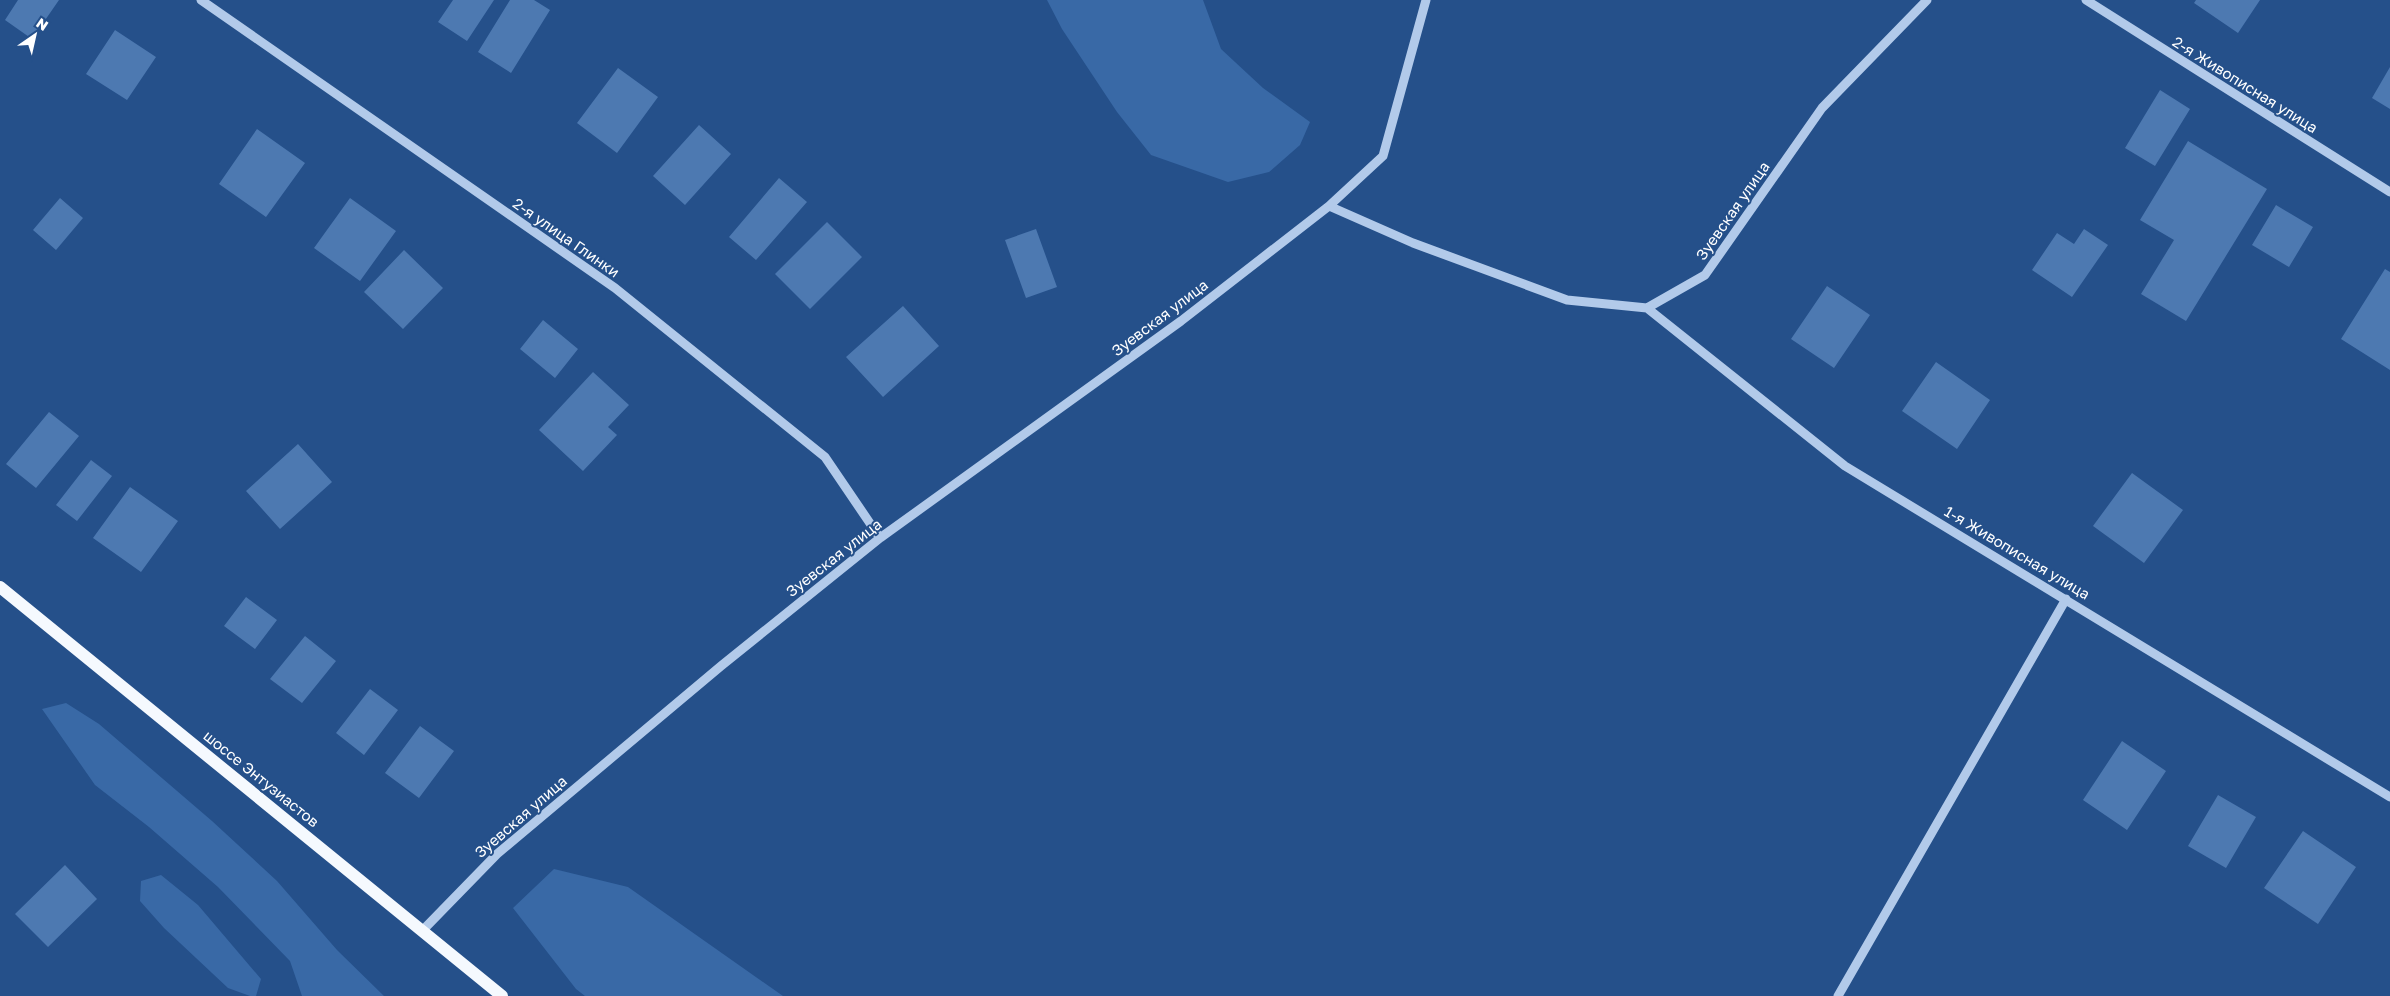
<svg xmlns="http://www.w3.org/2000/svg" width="2390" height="996" font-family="'Golos Text',sans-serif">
  <rect width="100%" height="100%" fill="#25508a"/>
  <path fill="#3969a6" d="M 1047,0 L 1203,0 L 1221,49 L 1263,88 L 1310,122 L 1300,145 L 1269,172 L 1228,182 L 1151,155 L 1117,112 L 1062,29 Z
    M 66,703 L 99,724 L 212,821 L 277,881 L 337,950 L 384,996 L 302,996 L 290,961 L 218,887 L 149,827 L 95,785 L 42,709 Z
    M 554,869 L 628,887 L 783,996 L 585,996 L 576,989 L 513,908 Z
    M 161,875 L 198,905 L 261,979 L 256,996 L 250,996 L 228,988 L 164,928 L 140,901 L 141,881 Z"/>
  <path fill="#4d79b1" d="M 18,0 L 59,0 L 32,39 L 5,20 Z
    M 453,0 L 494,0 L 467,41 L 438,22 Z
    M 510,0 L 534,0 L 550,10 L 511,73 L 478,52 Z
    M 2196,0 L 2260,0 L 2238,33 L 2194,3 Z
    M 115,30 L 156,57 L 127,100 L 86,74 Z
    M 2390,67 L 2390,109 L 2372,98 Z
    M 618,68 L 658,97 L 617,153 L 577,123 Z
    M 2160,90 L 2190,109 L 2155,166 L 2125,148 Z
    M 699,125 L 731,154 L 685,205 L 653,176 Z
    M 257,129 L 305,163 L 266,217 L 219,184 Z
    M 2188,141 L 2267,189 L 2186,321 L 2141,294 L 2174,240 L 2140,220 Z
    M 779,178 L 807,202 L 756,260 L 729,237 Z
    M 60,198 L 83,218 L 56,250 L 33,230 Z
    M 350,198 L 396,231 L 360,281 L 314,248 Z
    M 2276,205 L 2313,227 L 2289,267 L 2252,245 Z
    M 827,222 L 862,257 L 810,309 L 775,274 Z
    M 1036,229 L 1057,287 L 1026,298 L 1005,240 Z
    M 2084,229 L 2108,245 L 2072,297 L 2032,270 L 2057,233 L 2074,244 Z
    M 404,250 L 443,288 L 403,329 L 364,292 Z
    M 2385,269 L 2390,272 L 2390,370 L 2341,339 Z
    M 1827,286 L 1870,315 L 1834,368 L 1791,339 Z
    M 903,306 L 939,346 L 883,397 L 846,357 Z
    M 543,320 L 578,349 L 555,378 L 520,349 Z
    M 1936,362 L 1990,400 L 1957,449 L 1902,411 Z
    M 593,372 L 629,405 L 608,427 L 617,435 L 583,471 L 539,430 Z
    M 49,412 L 79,436 L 36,488 L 6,464 Z
    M 298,444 L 332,482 L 280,529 L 246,491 Z
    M 91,460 L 112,476 L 77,521 L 56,505 Z
    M 2132,473 L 2183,510 L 2144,563 L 2093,526 Z
    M 130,487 L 178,521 L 141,572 L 93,538 Z
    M 246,597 L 277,620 L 255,649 L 224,626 Z
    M 305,636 L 336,661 L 302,703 L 270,679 Z
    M 370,689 L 398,710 L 364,755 L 336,733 Z
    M 420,726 L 454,751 L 419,798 L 385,773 Z
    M 2122,741 L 2166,771 L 2127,830 L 2083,800 Z
    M 2218,795 L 2256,817 L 2226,868 L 2188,846 Z
    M 2303,831 L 2356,867 L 2318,924 L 2264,888 Z
    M 65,865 L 97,899 L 48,947 L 15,914 Z"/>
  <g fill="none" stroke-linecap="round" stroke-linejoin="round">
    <path stroke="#b2caea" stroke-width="9" d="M 201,0 L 615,288 L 825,457 L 880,538
      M 2086,0 L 2390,192
      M 1329,206 L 1383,156 L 1426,0
      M 1647,308 L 1845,466 L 2390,797
      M 422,931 L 497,854 L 721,666 L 880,538 L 1181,321 L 1329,206 L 1413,243 L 1567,300 L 1647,308 L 1705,275 L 1822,108 L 1927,0
      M 1838,996 L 2066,599"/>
    <path stroke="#f5f9fe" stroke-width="12" d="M 0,587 L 502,996"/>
  </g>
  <g text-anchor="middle" stroke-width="4" stroke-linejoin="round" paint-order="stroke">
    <g font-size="15" fill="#fff" stroke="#25508a">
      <text transform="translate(2245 85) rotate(32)" y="5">2-я Живописная улица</text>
      <text transform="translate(1733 211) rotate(-55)" y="5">Зуевская улица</text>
      <text transform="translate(566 238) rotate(35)" y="5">2-я улица Глинки</text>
      <text transform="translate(1160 318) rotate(-37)" y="5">Зуевская улица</text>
      <text transform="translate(2017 553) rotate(31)" y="5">1-я Живописная улица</text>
      <text transform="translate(834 558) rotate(-38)" y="5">Зуевская улица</text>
      <text transform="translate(261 779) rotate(39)" y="5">шоссе Энтузиастов</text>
      <text transform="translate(521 817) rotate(-41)" y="5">Зуевская улица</text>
    </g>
  </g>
  <g transform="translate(35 35) rotate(34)" stroke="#25508a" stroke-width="4" paint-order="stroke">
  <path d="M0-4L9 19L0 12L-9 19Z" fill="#ffffff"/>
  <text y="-8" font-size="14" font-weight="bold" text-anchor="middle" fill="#ffffff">N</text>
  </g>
</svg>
